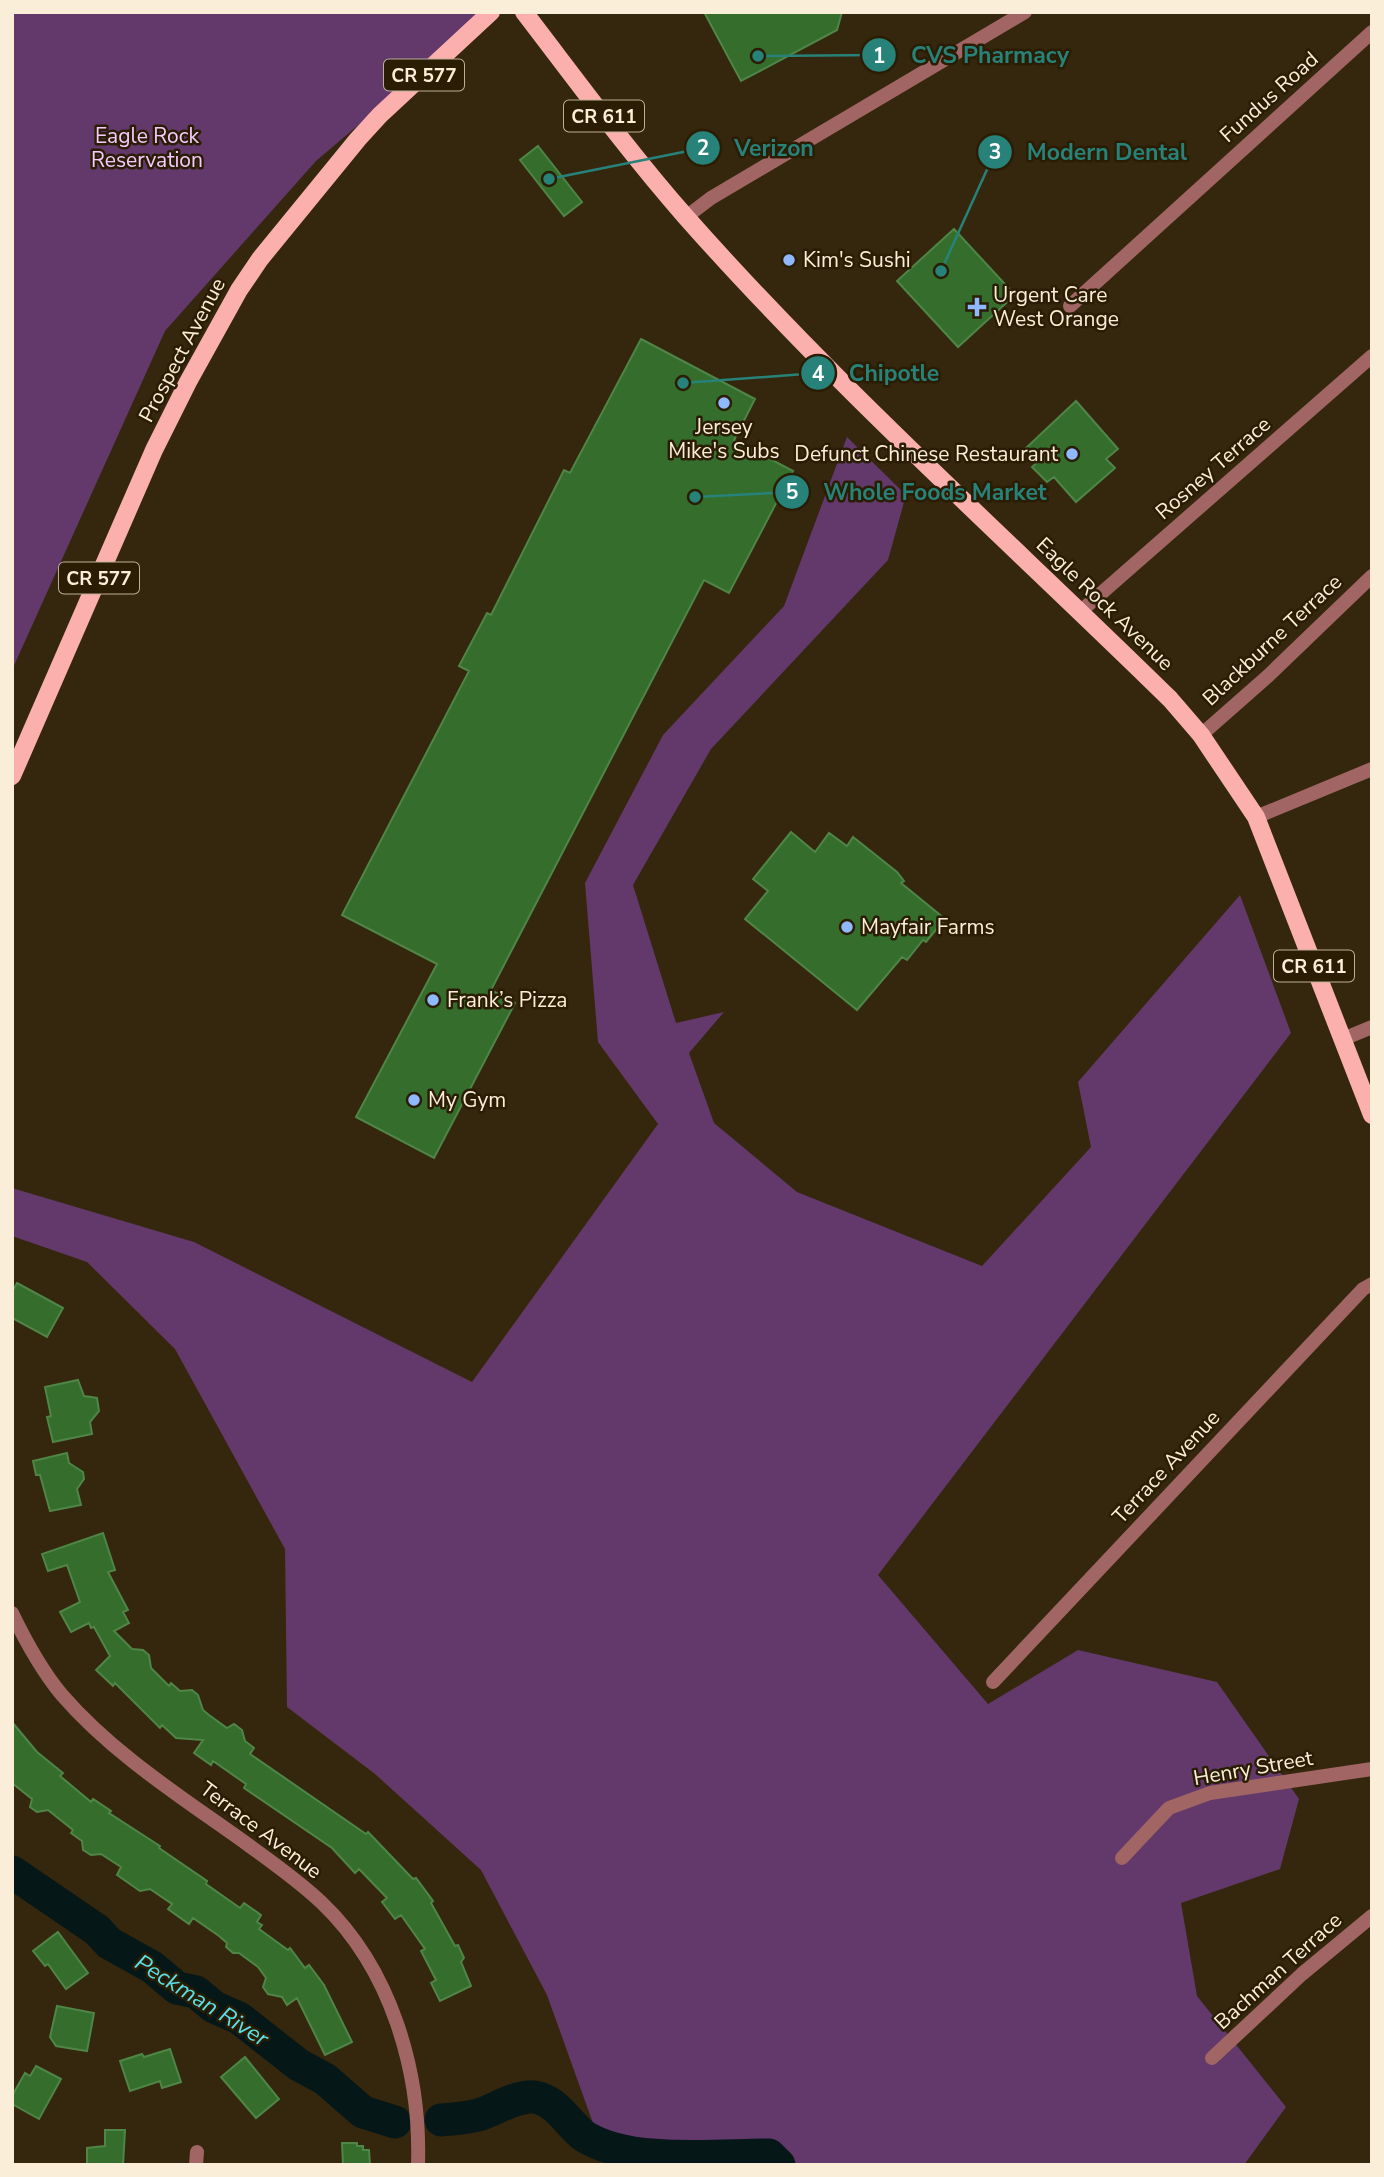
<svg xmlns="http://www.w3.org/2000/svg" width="1384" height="2177" font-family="'Nunito Sans',sans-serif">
  <rect width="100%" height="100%" fill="#34270d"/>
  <path fill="#62396a" d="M 12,12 L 476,12 L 482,20 L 316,161 L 165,331 L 12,670 Z
    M 847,437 L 906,495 L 888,560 L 711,749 L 633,885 L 676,1023 L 724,1012 L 689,1053 L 714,1123 L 797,1192 L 982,1266 L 1091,1147 L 1078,1082 L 1240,895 L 1291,1033 L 878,1575 L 988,1704 L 1078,1650 L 1217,1682 L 1299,1799 L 1280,1869 L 1181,1903 L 1197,1996 L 1286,2107 L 1244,2165 L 608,2165 L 547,1995 L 481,1870 L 375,1774 L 287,1707 L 285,1549 L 175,1349 L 87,1262 L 12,1236 L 12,1188 L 194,1242 L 472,1382 L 658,1124 L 598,1042 L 585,883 L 663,735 L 784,606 Z"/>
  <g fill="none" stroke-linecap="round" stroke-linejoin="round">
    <path stroke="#061718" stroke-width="33" d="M 12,1872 L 97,1930 L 109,1943 L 152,1967 L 177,1988 L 196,1992 L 214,2007 L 239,2018 L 299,2065 L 325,2079 L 363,2112 L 395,2122
      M 441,2120 C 453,2119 466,2118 478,2115 C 496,2110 520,2092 539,2098 C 559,2104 569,2125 584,2136 C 629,2165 717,2155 769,2155 L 779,2165"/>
  </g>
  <path fill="#356d2c" stroke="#4f8546" stroke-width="2" d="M 704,12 L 842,12 L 837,30 L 741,81 Z
    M 538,146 L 582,202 L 564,216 L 520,160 Z
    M 954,229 L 1015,295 L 958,347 L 897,281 Z
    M 641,339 L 755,399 L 734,440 L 793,471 L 729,593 L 704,580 L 491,990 L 515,1003 L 434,1158 L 356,1117 L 437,964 L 342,915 L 469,671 L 459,666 L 487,613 L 491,615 L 564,470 L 570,473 Z
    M 1076,401 L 1118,449 L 1106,459 L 1115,468 L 1076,502 L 1054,477 L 1047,482 L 1032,467 L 1039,461 L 1026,448 Z
    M 791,832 L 815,852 L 829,833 L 847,846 L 853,837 L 897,872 L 904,881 L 901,883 L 945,919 L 926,942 L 923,940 L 907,960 L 902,957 L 857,1010 L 745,919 L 768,891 L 753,879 Z
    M 17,1283 L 63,1308 L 47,1337 L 12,1318 L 12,1292 Z
    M 78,1380 L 84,1396 L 97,1398 L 99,1411 L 90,1422 L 92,1434 L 53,1442 L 47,1417 L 51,1416 L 45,1387 Z
    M 67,1453 L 69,1463 L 83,1472 L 84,1479 L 77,1489 L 81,1505 L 50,1511 L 40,1475 L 36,1475 L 33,1461 Z
    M 103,1533 L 115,1570 L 108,1572 L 128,1610 L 123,1612 L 129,1623 L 114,1631 L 132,1649 L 143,1650 L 149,1655 L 151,1668 L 169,1686 L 171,1683 L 180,1691 L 192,1690 L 198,1695 L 203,1710 L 209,1715 L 227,1728 L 234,1724 L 242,1730 L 245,1741 L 254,1748 L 250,1754 L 366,1834 L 368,1832 L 413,1879 L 416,1878 L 433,1901 L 431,1903 L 455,1946 L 458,1945 L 464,1958 L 461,1962 L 471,1986 L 440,2001 L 431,1983 L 436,1980 L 421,1951 L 425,1949 L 401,1915 L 395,1919 L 382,1902 L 387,1898 L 359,1869 L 355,1873 L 332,1848 L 244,1788 L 246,1784 L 213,1761 L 211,1765 L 194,1753 L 203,1740 L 176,1738 L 162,1725 L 160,1728 L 115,1683 L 113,1686 L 96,1670 L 110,1656 L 94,1627 L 91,1628 L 89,1623 L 71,1632 L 60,1612 L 80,1602 L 67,1565 L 48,1571 L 42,1554 Z
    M 12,1722 L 37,1752 L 63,1773 L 60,1776 L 91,1802 L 93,1799 L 111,1811 L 109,1813 L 160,1846 L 159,1848 L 207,1881 L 206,1884 L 240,1908 L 244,1903 L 261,1915 L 257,1922 L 262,1925 L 259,1929 L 288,1950 L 290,1948 L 305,1968 L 309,1965 L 324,1985 L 352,2042 L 325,2055 L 297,1998 L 287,2005 L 282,1997 L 268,1994 L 263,1987 L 266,1978 L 258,1967 L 239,1953 L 233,1953 L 226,1947 L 227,1943 L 219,1936 L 193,1918 L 189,1924 L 168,1909 L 172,1904 L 150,1889 L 140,1891 L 117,1875 L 121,1867 L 101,1854 L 91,1855 L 83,1850 L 82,1841 L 71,1833 L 73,1830 L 48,1810 L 37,1812 L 30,1807 L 32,1799 L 12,1783 Z
    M 58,1932 L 88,1973 L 66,1989 L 48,1964 L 45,1966 L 33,1951 Z
    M 57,2006 L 94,2013 L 87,2051 L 56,2046 L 50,2037 Z
    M 170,2049 L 181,2082 L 162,2088 L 160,2081 L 130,2091 L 120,2061 L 142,2054 L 144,2057 Z
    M 245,2057 L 279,2099 L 256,2118 L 221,2077 Z
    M 36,2066 L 61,2079 L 39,2119 L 12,2104 L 12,2096 L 25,2073 L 30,2076 Z
    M 105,2130 L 125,2130 L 123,2165 L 87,2165 L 87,2148 L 105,2146 Z
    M 342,2143 L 357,2143 L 357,2146 L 363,2146 L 363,2150 L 369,2150 L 370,2165 L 343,2165 Z"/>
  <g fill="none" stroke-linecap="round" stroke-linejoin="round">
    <path stroke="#a16563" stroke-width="14" d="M 686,217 L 711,198 L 1025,12
      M 1070,306 L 1372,32
      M 1081,611 L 1372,356
      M 1201,735 L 1268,676 L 1372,576
      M 1256,817 L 1372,769
      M 1343,1039 L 1372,1027
      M 12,1613 C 26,1642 41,1670 62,1695 C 114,1755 183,1798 247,1844 C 273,1863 299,1881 322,1903 C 391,1969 421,2071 418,2165
      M 993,1682 L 1363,1289 L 1372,1284
      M 1122,1858 L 1169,1808 L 1210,1793 L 1372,1769
      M 1212,2058 L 1302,1974 L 1372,1916
      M 196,2165 L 197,2152"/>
    <path stroke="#fbb0ae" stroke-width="18" d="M 524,12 C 577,81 628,151 685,216 C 836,387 1007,539 1170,699 L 1201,735 L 1256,817 L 1372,1115
      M 12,776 L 154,450 L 188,382 L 239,290 L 260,259 L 358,139 L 380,115 L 491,12"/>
  </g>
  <g fill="#90b8fd" stroke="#2a1d04" stroke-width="2.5">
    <circle cx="789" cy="260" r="7"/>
    <path d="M973.5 296.5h7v7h7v7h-7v7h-7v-7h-7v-7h7z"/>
    <circle cx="724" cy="403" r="7"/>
    <circle cx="1072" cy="454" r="7"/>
    <circle cx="847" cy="927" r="7"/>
    <circle cx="433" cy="1000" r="7"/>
    <circle cx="414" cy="1100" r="7"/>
  </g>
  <g text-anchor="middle" stroke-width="5" stroke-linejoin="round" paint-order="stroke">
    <g fill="#2a1d04" stroke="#bcaf98" stroke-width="2">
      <rect x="384" y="59.5" width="80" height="31" rx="5"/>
      <rect x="564" y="100.5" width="80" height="31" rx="5"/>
      <rect x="59" y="562.5" width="80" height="31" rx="5"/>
      <rect x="1274" y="950.5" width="80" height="31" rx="5"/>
    </g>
    <g font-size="19" font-weight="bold" fill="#fbeed8">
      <text x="424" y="82">CR 577</text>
      <text x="604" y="123">CR 611</text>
      <text x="99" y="585">CR 577</text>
      <text x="1314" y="973">CR 611</text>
    </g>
    <g font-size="21" fill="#fbeed8" stroke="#2a1d04">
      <text transform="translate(1269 97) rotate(-42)" y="7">Fundus Road</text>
      <text transform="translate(182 350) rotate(-62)" y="7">Prospect Avenue</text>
      <text transform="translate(1213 468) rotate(-41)" y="7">Rosney Terrace</text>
      <text transform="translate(1105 604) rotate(44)" y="7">Eagle Rock Avenue</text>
      <text transform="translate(1272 640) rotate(-43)" y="7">Blackburne Terrace</text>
      <text transform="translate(1166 1467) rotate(-47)" y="7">Terrace Avenue</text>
      <text transform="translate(1253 1768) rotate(-10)" y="7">Henry Street</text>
      <text transform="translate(261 1830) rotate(37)" y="7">Terrace Avenue</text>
      <text transform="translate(1278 1971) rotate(-42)" y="7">Bachman Terrace</text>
    </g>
    <g font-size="21" fill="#f7caff" stroke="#2a1d04">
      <text x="147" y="143">Eagle Rock<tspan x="147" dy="24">Reservation</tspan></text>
    </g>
    <g font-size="21" fill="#fbeed8" stroke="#2a1d04" text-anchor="start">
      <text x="803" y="267">Kim's Sushi</text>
      <text x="993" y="302">Urgent Care<tspan x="993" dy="24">West Orange</tspan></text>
      <text x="724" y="434" text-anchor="middle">Jersey<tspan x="724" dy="24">Mike's Subs</tspan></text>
      <text x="1058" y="461" text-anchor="end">Defunct Chinese Restaurant</text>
      <text x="861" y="934">Mayfair Farms</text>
      <text x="447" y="1007">Frank’s Pizza</text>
      <text x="428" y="1107">My Gym</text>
    </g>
    <g font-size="23" font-style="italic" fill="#5be0e8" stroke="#2a1d04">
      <text transform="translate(202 2000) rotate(32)" y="8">Peckman River</text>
    </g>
  </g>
  <path fill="none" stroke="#278279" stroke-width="2.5" d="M758 56L879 55M549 179L703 148M941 271L995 152M683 383L818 373M695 497L792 492"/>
  <g fill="#278279" stroke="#2a1d04" stroke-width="2.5">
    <circle cx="758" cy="56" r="7"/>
    <circle cx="549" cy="179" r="7"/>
    <circle cx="941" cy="271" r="7"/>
    <circle cx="683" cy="383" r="7"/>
    <circle cx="695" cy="497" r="7"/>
    <circle cx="879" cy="55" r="18"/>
    <circle cx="703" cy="148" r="18"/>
    <circle cx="995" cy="152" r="18"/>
    <circle cx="818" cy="373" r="18"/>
    <circle cx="792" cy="492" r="18"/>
  </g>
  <g font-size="21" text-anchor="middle" font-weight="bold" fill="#fff">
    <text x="879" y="63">1</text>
    <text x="703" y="155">2</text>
    <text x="995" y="159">3</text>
    <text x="818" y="381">4</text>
    <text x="792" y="499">5</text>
  </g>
  <g font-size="23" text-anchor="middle" font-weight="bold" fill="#278279" stroke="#2a1d04" stroke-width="5" stroke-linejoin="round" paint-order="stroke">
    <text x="990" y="63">CVS Pharmacy</text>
    <text x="774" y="156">Verizon</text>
    <text x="1107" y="160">Modern Dental</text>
    <text x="894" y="381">Chipotle</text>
    <text x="935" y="500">Whole Foods Market</text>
  </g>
  <rect width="1384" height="2177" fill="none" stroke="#fbeed8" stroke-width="28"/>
</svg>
